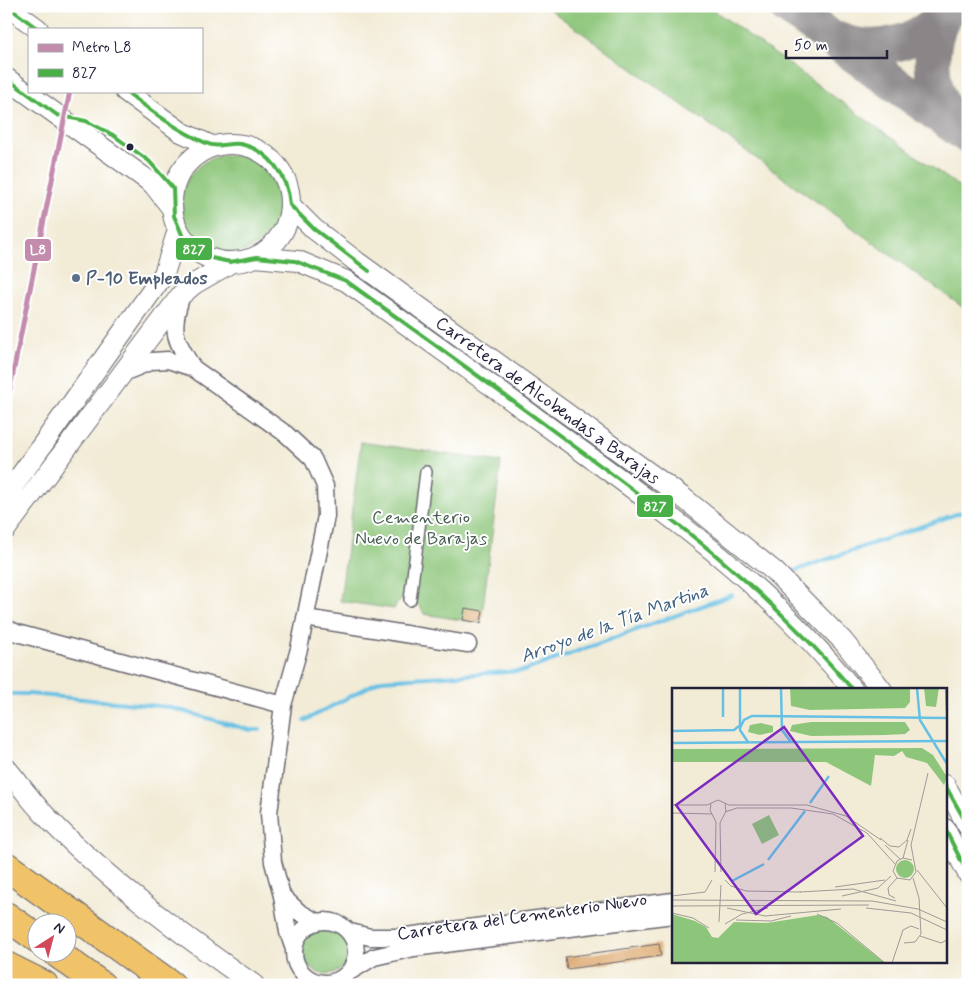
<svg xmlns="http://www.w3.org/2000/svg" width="974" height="991" font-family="Mynerve,sans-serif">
  <rect width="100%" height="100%" fill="#fff"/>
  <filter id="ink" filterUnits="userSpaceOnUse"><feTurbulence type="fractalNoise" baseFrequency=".02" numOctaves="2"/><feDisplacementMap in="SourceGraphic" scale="10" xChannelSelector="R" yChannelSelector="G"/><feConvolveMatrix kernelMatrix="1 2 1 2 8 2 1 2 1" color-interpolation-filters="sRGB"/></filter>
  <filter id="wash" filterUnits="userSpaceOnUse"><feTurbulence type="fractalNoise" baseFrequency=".0096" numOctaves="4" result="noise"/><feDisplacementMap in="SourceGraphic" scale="20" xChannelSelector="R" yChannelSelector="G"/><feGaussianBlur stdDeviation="1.12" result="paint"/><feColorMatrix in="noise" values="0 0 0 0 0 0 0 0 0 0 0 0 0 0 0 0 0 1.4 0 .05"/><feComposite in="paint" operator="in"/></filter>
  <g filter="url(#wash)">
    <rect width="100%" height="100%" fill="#f2ebd6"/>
    <path fill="#8dc67a" stroke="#58745a" d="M 545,6 L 708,6 L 968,193 L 968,311 Z
      M181 204a49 49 0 1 1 98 0a49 49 0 1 1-98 0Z
      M 361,442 L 501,462 L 481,623 L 424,614 C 420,603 410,597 398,602 L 394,609 L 340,601 Z
      M302 950a24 24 0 1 1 48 0a24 24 0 1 1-48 0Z"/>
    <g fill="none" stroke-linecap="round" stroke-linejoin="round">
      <path stroke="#66c0e4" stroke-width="4" d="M 794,571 L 968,510
        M 6,694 L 29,694 L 168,707 L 250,730 L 260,730
        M 304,721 L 381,680 L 523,671 L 732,595"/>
      <path stroke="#8a8688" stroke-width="36" d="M 786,6 L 968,136
        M 950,6 C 925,41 927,93 955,124
        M 838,40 C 875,55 918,44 945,13"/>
    </g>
    <g id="blocks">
      <path fill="#e0b07c" d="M 465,608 L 483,611 L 481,623 L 463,620 Z
        M 659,944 L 661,956 L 567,969 L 565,957 Z"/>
    </g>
  </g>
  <g filter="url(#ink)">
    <use href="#blocks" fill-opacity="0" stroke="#6b6871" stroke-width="1"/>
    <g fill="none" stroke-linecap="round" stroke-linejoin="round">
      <defs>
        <path id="pedestrian" d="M 410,600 L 426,472"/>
        <path id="minor" d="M 180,301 C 170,332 176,341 193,368
          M 123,373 L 152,361 L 168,360 L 193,368 L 286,434 L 313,459 L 325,486 L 326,516 L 299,649 L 283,705 L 269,813 L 273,862 L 282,896 L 288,932 L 294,949
          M 305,618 L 468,644
          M 6,628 L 17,633 L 283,705
          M 282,896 L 299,912 L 317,922
          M294 952a31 31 0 1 1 62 0a31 31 0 1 1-62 0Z
          M 350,932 L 370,937 L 399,937 L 673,901
          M 351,971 L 374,957 L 414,948 L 673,915"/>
        <path id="tertiary" d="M 7,6 L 38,29
          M 6,78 L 153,184 L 171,207
          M 125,91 L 181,132 L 212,146
          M172 203a59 59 0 1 1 118 0a59 59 0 1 1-118 0Z
          M 290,205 L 314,229 L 357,262 L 681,496 L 774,571 L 843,641 L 882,690
          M 255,257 L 298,261 L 346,281 C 420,334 495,388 569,442 C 673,517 772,589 853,690
          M 6,496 L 164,274 L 178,230
          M 6,529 L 181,295 L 194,284 L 232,262
          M 6,768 C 18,782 29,798 42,812 C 104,878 180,933 254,985
          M 945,785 L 968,826
          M 945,829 L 968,874"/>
        <path id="motorway" d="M 6,866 L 171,985
          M 6,916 L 38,939
          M 58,954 L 101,985
          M 6,966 L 44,985"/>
      </defs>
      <use href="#pedestrian" stroke="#6b6871" stroke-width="14"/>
      <use href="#minor" stroke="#6b6871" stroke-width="19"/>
      <use href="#tertiary" stroke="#6b6871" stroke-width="22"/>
      <use href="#motorway" stroke="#6b6871" stroke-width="30"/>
      <use href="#pedestrian" stroke="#fff" stroke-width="11"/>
      <use href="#minor" stroke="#fff" stroke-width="16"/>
      <use href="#tertiary" stroke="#fff" stroke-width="20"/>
      <use href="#motorway" stroke="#f1c369" stroke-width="28"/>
      <defs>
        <path id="bus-1" d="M 7,6 L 38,29
          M 6,78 L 57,115 L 86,121 L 113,135 L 149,161 L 173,188 L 174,216 L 184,239 L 202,256 L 230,262 L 257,257 L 295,261 L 346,281 C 419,333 491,385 563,438 C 670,516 766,588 853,690
          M 125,91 C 152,111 176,130 206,143 C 218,149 229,142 240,144 C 270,150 288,177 290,205 L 314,229 L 369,271
          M 945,785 L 968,826
          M 945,829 L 968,874"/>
      </defs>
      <use href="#bus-1" stroke="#fff" stroke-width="8"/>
      <use href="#bus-1" stroke="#48b046" stroke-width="4"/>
      <defs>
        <path id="metro-1" d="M 6,408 L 70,91"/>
      </defs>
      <use href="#metro-1" stroke="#fff" stroke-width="9"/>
      <use href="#metro-1" stroke="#c38cad" stroke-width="5"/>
    </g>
  </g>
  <circle fill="#22223b" stroke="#fff" stroke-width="2" cx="130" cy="147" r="4.5"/>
  <circle fill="#5c6f8a" stroke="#fff" stroke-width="2" cx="76" cy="278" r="5"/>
  <g text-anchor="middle" stroke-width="4" stroke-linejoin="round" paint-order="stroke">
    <g font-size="18" font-weight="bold" fill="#4e5e75" stroke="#fff" text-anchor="start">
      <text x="86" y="284">P-10 Empleados</text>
    </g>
    <g font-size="18" fill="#22223b" stroke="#fff">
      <text transform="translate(548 400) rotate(36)" y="6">Carretera de Alcobendas a Barajas</text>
      <text transform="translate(522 916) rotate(-8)" y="6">Carretera del Cementerio Nuevo</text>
    </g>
    <g font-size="18" fill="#475b51" stroke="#fff">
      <text x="421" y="523">Cementerio<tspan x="421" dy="21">Nuevo de Barajas</tspan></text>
    </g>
    <g font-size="19" font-style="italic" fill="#3d617f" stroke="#fff">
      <text transform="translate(614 622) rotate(-20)" y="7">Arroyo de la Tía Martina</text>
    </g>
  </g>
  <g transform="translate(672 688)">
    <rect width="275" height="275" fill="#f2ebd6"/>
    <path d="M 118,0 L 238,0 L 238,14 L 233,20 L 138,22 L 119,18 ZM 252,0 L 267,0 L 264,19 L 254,18 ZM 139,34 L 233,34 L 238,42 L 233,46 L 213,47 L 139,48 L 118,43 L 120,37 ZM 89,35 L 101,38 L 101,44 L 88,47 L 76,44 L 78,37 ZM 250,60 L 261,67 L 275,89 L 272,97 L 255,75 L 234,69 L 230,63 L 222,68 L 203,67 L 199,98 L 154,74 L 0,74 L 0,61 ZM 97,127 L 107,147 L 90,156 L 80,136 ZM224 181a9 9 0 1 1 18 0a9 9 0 1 1-18 0ZM 0,226 L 23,233 L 34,239 L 40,249 L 46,250 L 62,234 L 95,235 L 146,227 L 155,229 L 213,275 L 0,275 Z" fill="#8dc67a"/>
    <path fill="none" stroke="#66c0e4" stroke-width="2.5" d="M 51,0 L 51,29M 68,0 L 68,42 L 76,54M 109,0 L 110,42 L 119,54M 245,0 L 248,32 L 275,76M 274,0 L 275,23M 68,40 L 72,32 L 80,28 L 275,30M 0,43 L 62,42 L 67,38M 0,55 L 275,53M 138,115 L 157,88M 96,172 L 133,123M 60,193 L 92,176"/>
    <path fill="none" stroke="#9f9b98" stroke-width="1" d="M 39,116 L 38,122 L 44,134 L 43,184M 0,117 L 35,117 L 46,112 L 57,117 L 135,117 L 174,128 L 209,152M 53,124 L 65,120 L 119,120 L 161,126 L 195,145 L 223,176M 0,125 L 40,126M 208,150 L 218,158 L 227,159 L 235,152 L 239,141M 213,157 L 228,171M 231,170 L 236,152M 240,172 L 231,170 L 225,173 L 221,183 L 225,190 L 238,192 L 244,184 L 239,157 L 256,85M 245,182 L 275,220M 49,184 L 48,135 L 54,123 L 53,116M 53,192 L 59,198 L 74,203 L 129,204M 163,199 L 213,192M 128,204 L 181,201 L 224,213M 0,208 L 33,204 L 40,192M 170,208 L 206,200 L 219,188M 223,210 L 217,207 L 216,200 L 225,190M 0,212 L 200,213 L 246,221 L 275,234M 0,218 L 197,217M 55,220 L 93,228 L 169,221M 194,220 L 239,225 L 275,242M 0,225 L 21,230 L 37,240M 145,226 L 165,235 L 213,275M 64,232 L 99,233 L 119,228M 47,234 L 49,197M 53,236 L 70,226 L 96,220M 248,248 L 269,255 L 275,252M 232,255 L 243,254 L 249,246 L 247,210 L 241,190M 220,275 L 231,242 L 239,238 L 247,241"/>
    <path fill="#7b2cbf" fill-opacity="0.15" stroke="#7b2cbf" stroke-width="2.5" d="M 112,39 L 191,148 L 84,226 L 4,117 Z"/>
    <rect width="275" height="275" fill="none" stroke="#22223b" stroke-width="2.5"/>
  </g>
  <g stroke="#fff" stroke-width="2">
    <rect x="175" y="237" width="38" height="24" rx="5" fill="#48b046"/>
    <rect x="24" y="238" width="28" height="24" rx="5" fill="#c38cad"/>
    <rect x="636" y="494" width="38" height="24" rx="5" fill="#48b046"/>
  </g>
  <g font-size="14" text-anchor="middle" font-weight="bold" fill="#fff">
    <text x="194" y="254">827</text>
    <text x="38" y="254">L8</text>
    <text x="655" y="511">827</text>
  </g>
  <rect width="974" height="991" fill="none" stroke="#fff" stroke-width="25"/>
  <rect x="28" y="28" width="175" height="65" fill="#ffffff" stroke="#a7a7b1"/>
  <rect x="38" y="44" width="25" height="8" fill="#c38cad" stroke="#a7a7b1"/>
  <text x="72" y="52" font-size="15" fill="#22223b">Metro L8</text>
  <rect x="38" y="69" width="25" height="8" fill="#48b046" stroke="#a7a7b1"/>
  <text x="72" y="78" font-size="15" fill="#22223b">827</text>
  <g transform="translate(52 938) rotate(36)"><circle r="24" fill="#ffffff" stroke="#a7a7b1"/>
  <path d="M0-4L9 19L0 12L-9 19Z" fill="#d1495b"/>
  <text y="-8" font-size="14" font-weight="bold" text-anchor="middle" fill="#22223b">N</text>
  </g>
  <path d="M786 50v8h101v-8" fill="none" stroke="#22223b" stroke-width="2.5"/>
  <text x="794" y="50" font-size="15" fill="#22223b" stroke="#ffffff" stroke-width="4" paint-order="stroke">50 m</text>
</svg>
